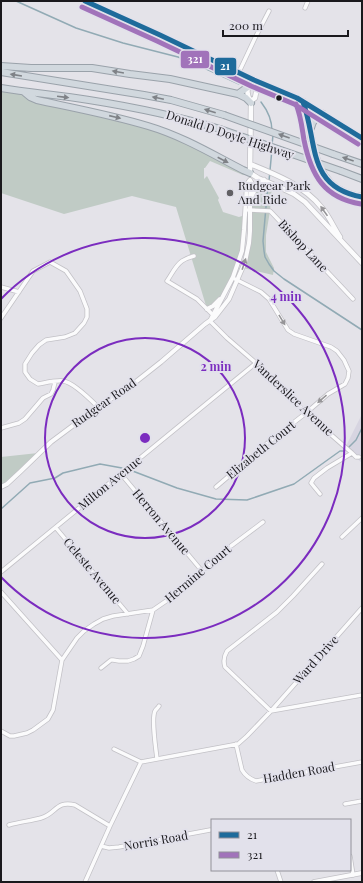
<svg xmlns="http://www.w3.org/2000/svg" width="363" height="883" font-family="'Playfair Display',serif">
  <rect width="100%" height="100%" fill="#e4e3e9"/>
  <path fill="#d7d5e1" d="M 362,414 L 362,463 L 345,448 Z"/>
  <path fill="#c0cbc5" d="M 1,88 L 24,92 L 30,97 L 149,126 L 250,173 L 243,175 L 210,161 L 205,168 L 204,168 L 204,179 L 207,176 L 219,198 L 218,200 L 223,212 L 239,217 L 245,215 L 242,252 L 223,296 L 207,309 L 176,207 L 132,196 L 64,214 L 1,193 Z
    M 264,180 L 272,184 L 270,211 L 266,235 L 266,252 L 274,268 L 273,275 L 243,268 L 249,243 L 252,194 Z
    M 38,453 L 1,487 L 1,457 Z"/>
  <g fill="none" stroke-linecap="round" stroke-linejoin="round">
    <path stroke="#91aab4" stroke-width="1.5" d="M 16,1 L 76,28 L 123,43 L 178,57 L 202,67 L 239,84
      M 261,102 C 268,111 272,119 272,131
      M 272,145 L 273,135
      M 269,181 L 272,149
      M 268,184 L 263,241 L 264,251 L 265,257 L 269,264 L 274,271 L 284,279 L 362,330
      M 349,447 L 356,440 L 362,428
      M 130,470 L 177,488 L 216,499 L 247,500 L 294,484 L 340,451 L 344,451
      M 1,509 L 30,483 L 55,478 L 63,473 L 100,464 L 122,468"/>
    <defs>
      <path id="minor" d="M 305,8 L 308,1
        M 239,72 L 255,38 L 269,11
        M 248,210 L 270,211 L 272,213 L 353,299
        M 194,256 C 190,257 185,259 182,261 C 175,266 172,274 167,281 L 197,299 L 213,315
        M 1,287 L 19,292
        M 1,318 L 33,271 L 50,262 L 66,271 L 80,291 L 87,309 L 87,317 L 84,323 L 75,333 L 65,337 L 46,340 L 39,345 L 32,353 L 25,364 L 25,372 L 30,379 L 38,384 C 44,383 57,380 63,381 C 72,382 91,400 98,407
        M 210,321 L 227,338 L 256,363 L 306,413 L 352,453 L 356,457 L 359,457
        M 1,428 L 19,423 L 25,419 L 43,398 L 51,394 L 53,390 L 55,382
        M 121,474 L 202,571
        M 216,487 L 270,441 L 306,413 L 328,394 L 345,384 L 348,378 L 349,371 L 344,360 L 337,351 L 331,347 L 294,334 L 288,330 L 269,299 L 261,292 L 235,279
        M 320,494 L 311,483 L 314,478 L 327,468 L 352,453
        M 56,528 L 128,614
        M 342,537 L 362,518
        M 322,564 L 293,596 L 277,612 L 227,651 C 224,656 223,661 225,667 L 271,711 L 362,608
        M 1,572 L 256,363
        M 1,592 L 62,660
        M 101,668 L 111,660 L 113,660 L 119,661 L 128,661 L 134,659 L 139,656 L 143,646 L 153,610
        M 1,731 L 10,736 L 14,736 L 27,733 L 33,730 L 48,719 L 53,710 L 62,660 L 77,638 L 84,631 L 94,624 L 103,619 L 113,616 L 153,610 L 169,599 L 231,546 L 263,522
        M 236,744 L 242,770 C 245,775 250,779 256,781 L 362,762
        M 114,749 L 141,762
        M 157,759 C 156,749 151,719 155,711 C 156,709 158,708 159,706
        M 141,762 L 238,744 L 247,736 L 271,711 L 362,695
        M 345,804 L 362,801
        M 9,825 C 19,822 30,821 41,818 C 56,814 56,800 75,805 L 110,826
        M 101,846 L 109,848 L 119,847 L 210,830
        M 350,856 L 353,875
        M 277,870 L 281,882
        M 85,882 L 110,826 L 141,762"/>
      <path id="tertiary" d="M 207,309 L 213,306 L 220,299
        M 210,321 L 233,277 L 242,251 L 244,230 L 247,184 L 250,180
        M 1,487 L 7,484 L 21,471 L 51,442 L 98,407 L 128,388 L 161,362 L 205,324 L 215,317 L 229,299 L 245,262 L 249,243 L 250,231 L 250,199 L 252,184 L 250,180
        M 314,882 L 362,873"/>
      <path id="secondary" d="M 85,1 L 160,35 L 254,80 L 297,98 L 362,138
        M 254,80 C 247,87 245,93 251,101 L 250,173 L 258,178 L 277,186 L 294,194 L 305,202 L 362,263
        M 251,101 L 255,98 L 257,87 L 254,80
        M 250,164 C 275,174 305,186 322,208 C 329,216 334,228 340,237
        M 250,199 L 256,187 L 264,180"/>
      <path id="motorway" d="M 1,66 L 31,68 L 92,68 L 130,74 L 170,79 L 238,94 L 246,98 L 251,103
        M 1,72 L 144,95 L 171,100 L 224,115
        M 1,88 C 30,93 60,95 89,100 C 133,107 177,116 220,129
        M 24,92 L 30,97 L 37,100 C 74,108 112,115 148,126 C 182,136 212,154 243,170 L 250,173
        M 238,94 L 249,86
        M 303,102 C 307,112 309,121 310,132 C 314,155 320,182 344,192 C 350,195 356,196 362,197
        M 311,128 C 313,120 316,117 323,114
        M 333,154 L 362,164
        M 341,171 L 362,179"/>
    </defs>
    <use href="#minor" stroke="#c2c1c6" stroke-width="5"/>
    <use href="#tertiary" stroke="#c2c1c6" stroke-width="5.5"/>
    <use href="#secondary" stroke="#c2c1c6" stroke-width="6"/>
    <use href="#motorway" stroke="#9aa2aa" stroke-width="8"/>
    <use href="#minor" stroke="#fbfbfc" stroke-width="3.5"/>
    <use href="#tertiary" stroke="#fbfbfc" stroke-width="4"/>
    <use href="#secondary" stroke="#fbfbfc" stroke-width="4.5"/>
    <use href="#motorway" stroke="#d1d8de" stroke-width="6"/>
    <defs>
      <path id="motorway-bridge" d="M 224,115 L 333,154
        M 220,129 L 341,171"/>
    </defs>
    <use href="#motorway-bridge" stroke="#9aa2aa" stroke-width="8" stroke-linecap="butt"/>
    <use href="#motorway-bridge" stroke="#d1d8de" stroke-width="6"/>
    <defs>
      <path id="bus-1" d="M 85,1 L 160,35 L 254,80 L 297,98 L 362,138
        M 303,102 C 318,142 306,187 362,197"/>
      <path id="bus-2" d="M 82,7 L 157,41 L 251,86 L 294,104 L 358,144
        M 296,104 C 301,116 302,128 304,140 C 311,175 324,198 361,204"/>
    </defs>
    <use href="#bus-1" stroke="#e2e1eb" stroke-width="8"/>
    <use href="#bus-2" stroke="#e2e1eb" stroke-width="8"/>
    <use href="#bus-1" stroke="#1e6b9b" stroke-width="5"/>
    <use href="#bus-2" stroke="#a173ba" stroke-width="5"/>
  </g>
  <defs><path id="oneway-solid" d="M-6-.8H1V-3.2L6.5 0L1 3.2V.8H-6Z"/></defs>
  <g fill="#7f8287">
    <use href="#oneway-solid" transform="translate(118 72) rotate(-170)"/>
    <use href="#oneway-solid" transform="translate(16 75) rotate(-171)"/>
    <use href="#oneway-solid" transform="translate(63 97) rotate(7)"/>
    <use href="#oneway-solid" transform="translate(158 98) rotate(-168)"/>
    <use href="#oneway-solid" transform="translate(210 111) rotate(-163)"/>
    <use href="#oneway-solid" transform="translate(115 117) rotate(13)"/>
    <use href="#oneway-solid" transform="translate(284 136) rotate(-160)"/>
    <use href="#oneway-solid" transform="translate(348 159) rotate(-161)"/>
    <use href="#oneway-solid" transform="translate(223 160) rotate(27)"/>
  </g>
  <g fill="#969598">
    <use href="#oneway-solid" transform="translate(324 211) rotate(-125)"/>
    <use href="#oneway-solid" transform="translate(244 264) rotate(-72)"/>
    <use href="#oneway-solid" transform="translate(282 320) rotate(59)"/>
    <use href="#oneway-solid" transform="translate(322 399) rotate(139)"/>
  </g>
  <g fill="none" stroke="#7b2cbf" stroke-width="2">
    <circle cx="145" cy="438" r="100"/>
    <path d="M1 299A200 200 0 1 1 1 577"/>
  </g>
  <circle fill="#1a191d" stroke="#e2e1eb" stroke-width="1.5" cx="279" cy="98" r="3.5"/>
  <circle fill="#616064" stroke="#e2e1eb" stroke-width="1.5" cx="230" cy="193" r="4"/>
  <g text-anchor="middle" stroke-width="4" stroke-linejoin="round" paint-order="stroke">
    <g font-size="12" fill="#1a191d" stroke="#e2e1eb">
      <text transform="translate(230 135) rotate(18)" y="4">Donald D Doyle Highway</text>
      <text transform="translate(303 246) rotate(47)" y="4">Bishop Lane</text>
      <text transform="translate(293 398) rotate(43)" y="4">Vanderslice Avenue</text>
      <text transform="translate(104 403) rotate(-35)" y="4">Rudgear Road</text>
      <text transform="translate(261 450) rotate(-39)" y="4">Elizabeth Court</text>
      <text transform="translate(110 483) rotate(-39)" y="4">Milton Avenue</text>
      <text transform="translate(161 522) rotate(50)" y="4">Herron Avenue</text>
      <text transform="translate(92 571) rotate(50)" y="4">Celeste Avenue</text>
      <text transform="translate(198 574) rotate(-40)" y="4">Hermine Court</text>
      <text transform="translate(316 660) rotate(-48)" y="4">Ward Drive</text>
      <text transform="translate(299 773) rotate(-10)" y="4">Hadden Road</text>
      <text transform="translate(156 841) rotate(-10)" y="4">Norris Road</text>
    </g>
    <g font-size="12" fill="#1a191d" stroke="#e2e1eb" text-anchor="start">
      <text x="238" y="190">Rudgear Park<tspan x="238" dy="14">And Ride</tspan></text>
    </g>
  </g>
  <circle cx="145" cy="438" r="6" fill="#7b2cbf" stroke="#e2e1eb" stroke-width="2"/>
  <g font-size="12" text-anchor="middle" font-weight="bold" fill="#7b2cbf" stroke="#e2e1eb" stroke-width="4" stroke-linejoin="round" paint-order="stroke">
    <text x="286" y="301">4 min</text>
    <text x="216" y="371">2 min</text>
  </g>
  <g stroke="#e2e1eb" stroke-width="1.5">
    <rect x="180" y="50" width="30" height="19" rx="4" fill="#a173ba"/>
    <rect x="214" y="57" width="23" height="19" rx="4" fill="#1e6b9b"/>
  </g>
  <g font-size="11" text-anchor="middle" font-weight="bold" fill="#fff">
    <text x="195" y="63">321</text>
    <text x="225" y="70">21</text>
  </g>
  <rect width="363" height="883" fill="none" stroke="#1a191d" stroke-width="4"/>
  <rect x="211" y="819" width="140" height="52" fill="#e2e1eb" stroke="#929199"/>
  <rect x="219" y="832" width="20" height="6" fill="#1e6b9b" stroke="#929199"/>
  <text x="247" y="839" font-size="12" fill="#1a191d">21</text>
  <rect x="219" y="852" width="20" height="6" fill="#a173ba" stroke="#929199"/>
  <text x="247" y="859" font-size="12" fill="#1a191d">321</text>
  <path d="M223 30v6h125v-6" fill="none" stroke="#1a191d" stroke-width="2"/>
  <text x="229" y="30" font-size="12" fill="#1a191d" stroke="#e2e1eb" stroke-width="3" paint-order="stroke">200 m</text>
</svg>
